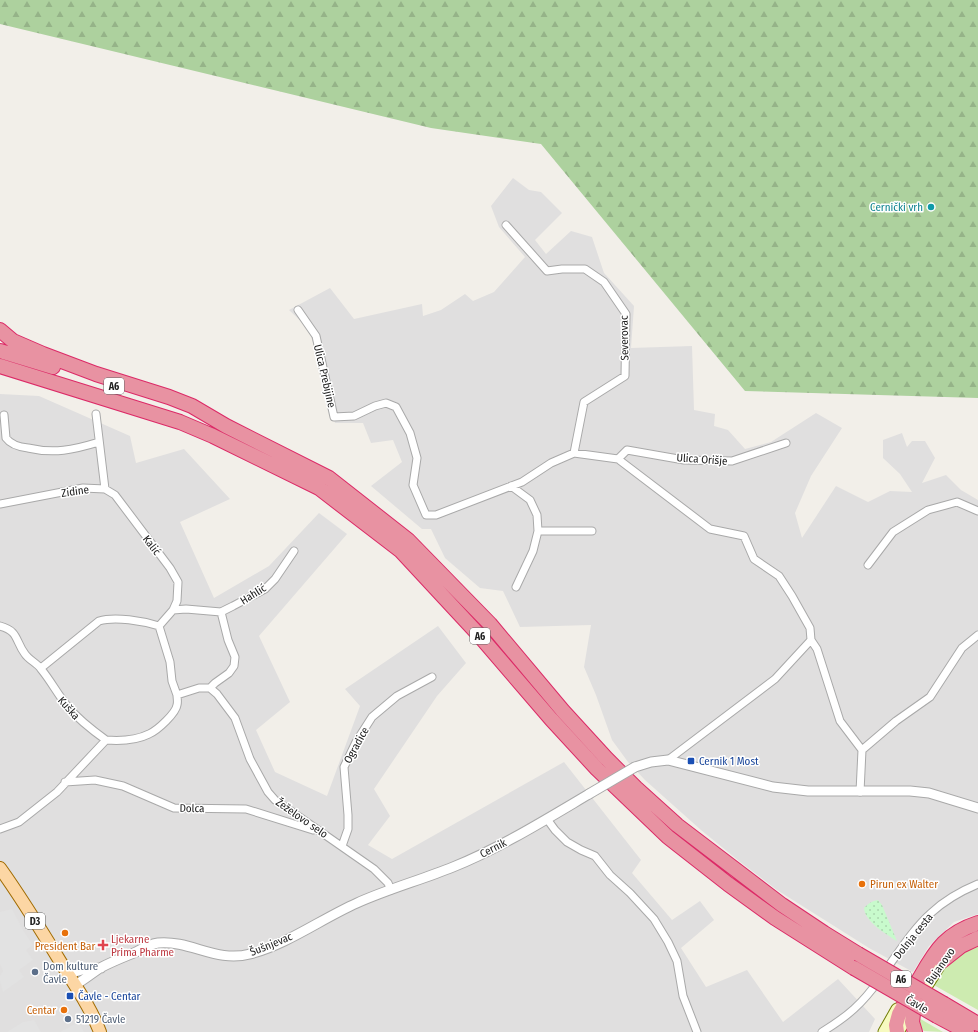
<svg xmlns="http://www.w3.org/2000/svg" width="978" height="1032" font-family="'Fira Sans Condensed',sans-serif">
  <defs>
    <pattern id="forest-firs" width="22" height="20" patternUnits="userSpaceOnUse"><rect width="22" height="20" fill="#add19e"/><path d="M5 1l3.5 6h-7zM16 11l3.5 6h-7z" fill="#95b388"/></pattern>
    <pattern id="park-dots" width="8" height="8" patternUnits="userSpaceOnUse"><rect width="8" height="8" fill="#c8facc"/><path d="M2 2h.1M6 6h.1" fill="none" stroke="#acd6af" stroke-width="1.8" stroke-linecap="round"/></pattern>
  </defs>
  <rect width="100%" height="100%" fill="#f2efe9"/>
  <path fill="#e0dfdf" d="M 513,178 L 529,190 L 541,192 L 562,213 L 535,240 L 546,254 L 571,231 L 592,237 L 604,273 L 634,306 L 631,348 L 692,346 L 694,410 L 715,414 L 714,426 L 728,430 L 745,449 L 771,442 L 816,413 L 842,428 L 811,476 L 795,513 L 802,538 L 836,486 L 868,502 L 890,491 L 912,492 L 900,474 L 883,458 L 883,440 L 902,433 L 907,447 L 912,441 L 925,441 L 935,458 L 922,483 L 946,475 L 961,490 L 978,500 L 978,914 L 954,922 L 929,946 L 913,972 L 869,948 L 777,890 L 739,861 L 701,830 L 645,780 L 628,762 L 612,740 L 596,695 L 584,667 L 591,625 L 520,627 L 503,591 L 480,588 L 445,558 L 431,529 L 422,529 L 371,486 L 402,462 L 393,440 L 371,443 L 363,423 L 335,423 L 318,357 L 308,328 L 289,310 L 330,288 L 354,319 L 422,304 L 423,316 L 441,310 L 465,294 L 473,301 L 494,292 L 525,257 L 499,227 L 491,206 Z
    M 0,394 L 39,396 L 130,436 L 136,463 L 184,449 L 230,499 L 180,522 L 214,598 L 269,566 L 319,513 L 347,534 L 259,636 L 290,702 L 256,730 L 275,772 L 327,796 L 360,706 L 345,689 L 438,626 L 466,663 L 437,696 L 374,789 L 390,816 L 368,845 L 392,859 L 564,762 L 641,860 L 632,873 L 672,920 L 700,901 L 714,920 L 681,948 L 706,987 L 747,970 L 783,1022 L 838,979 L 875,1019 L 869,1032 L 0,1032 Z"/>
  <path fill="#cdebb0" d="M 978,943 L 978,1010 L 932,984 L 952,960 Z
    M 917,1017 L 943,1032 L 924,1031 L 919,1026 Z"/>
  <path fill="url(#forest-firs)" d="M 0,0 L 978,0 L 978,398 L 745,391 L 541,144 L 431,128 L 0,24 Z"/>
  <path fill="url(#park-dots)" d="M 878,900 L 882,905 L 897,941 C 886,934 865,922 864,908 C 869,903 872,901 878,900 Z"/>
  <path fill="#e2e2e2" d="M 12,909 L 23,930 L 33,945 L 26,950 L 33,960 L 19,970 L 24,977 L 3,992 L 0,981 L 0,976 L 3,971 L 0,964 L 0,912 Z
    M 34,1020 L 41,1032 L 7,1032 L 23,1022 Z
    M 79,1022 L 84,1032 L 60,1032 Z"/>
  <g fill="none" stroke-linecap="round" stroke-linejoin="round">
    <defs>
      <path id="minor" d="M 506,225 L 547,271 L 562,269 L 585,269 L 604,282 L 626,314 L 625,376 L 584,402 L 574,453
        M 298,310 L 316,336 L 334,417 L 354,416 L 375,406 L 386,403 L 396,407 L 410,433 L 417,458 L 413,485 L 426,515 L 436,515 L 522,482 L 551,463 L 574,453 L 618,459 L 710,529 L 744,536 L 754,559 L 779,576 L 792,596 L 810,628 L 811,640 L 775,679 L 668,760
        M 96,414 L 105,489
        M 4,415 L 6,438 C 11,445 19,447 28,448 C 54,454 73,450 99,442
        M 618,459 L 627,450 L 684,460 L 732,461 L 786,443
        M 511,486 L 530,500 L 537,515 L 538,531 L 533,551 L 516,587
        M 0,504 L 83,488 L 105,489 L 115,495 L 170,568 L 178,582 L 177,601 L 173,610 L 159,626 L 170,662 L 172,681 L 177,695
        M 538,531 L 592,531
        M 868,565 L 893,532 L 928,510 L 957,502 L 978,511
        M 173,610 L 186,609 L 221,612 L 233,606 L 265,589 L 275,579 L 294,551
        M 0,626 C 19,631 15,641 25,654 C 29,660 37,663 41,669 C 51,681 58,695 68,707 C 79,720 92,730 106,740
        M 811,640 L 817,649 L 840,721 L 862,750 L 860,792
        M 41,668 L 99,621 C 115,616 143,621 159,626
        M 210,688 L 215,683 L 229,673 L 234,666 L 235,657 L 228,640 L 221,612
        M 862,750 L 896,721 L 930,697 L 962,648 L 978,635
        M 65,782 L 95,780 L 123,786 L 174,808 L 246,809 L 313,830
        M 547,819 L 555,830 L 567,842 L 581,850 L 595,856 L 610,875 L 630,893 L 654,919 L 668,942 L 677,961 L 683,996 L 697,1032
        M 0,829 L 19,822 L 57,792 L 106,740 C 119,741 137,740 149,734 C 158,730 176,713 177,705 C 178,702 177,698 177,695 L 199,688 L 210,688 L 217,694 L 235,718 L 250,759 L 268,792 L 275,800 L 374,869 L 388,883 L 391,890
        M 342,846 L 348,829 L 348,815 L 344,767 L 356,742 L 372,717 L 397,696 L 432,677
        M 885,971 C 899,952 913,929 931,913 C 944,901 961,891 978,884
        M 822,1032 C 848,1016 862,1004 879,980"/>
      <path id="tertiary" d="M 635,767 L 651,762 L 668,760 L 773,787 L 808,791 L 910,791 L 929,793 L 978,808
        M 69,975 C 79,969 89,968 101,968
        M 75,985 C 84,980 91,974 100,968 C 111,962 124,957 136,952 C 143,948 151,944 158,943 C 191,940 216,963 250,954 C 288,944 321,919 357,903 C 388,889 421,880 453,867 C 500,848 545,820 589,794"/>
      <path id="secondary" d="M 884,1032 L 897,1009
        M 898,1032 L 946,955"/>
      <path id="primary" d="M 0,868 C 23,900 43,933 63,966 C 76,987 91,1008 100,1032"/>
      <path id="motorway" d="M 0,330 L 13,341 L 43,354 L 96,374 L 169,397 L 192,406 L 226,426 L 329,478 L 408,540 L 490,624 L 563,711 L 606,758 L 636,788 L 677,825 L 782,905 L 824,933 L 858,954
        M 0,351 L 53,367
        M 0,366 L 180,422 L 213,436 L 319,488 L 401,551 L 478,634 L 551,719 L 597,769 L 668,837 L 728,884 L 775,918 L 854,968
        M 942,961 L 961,946 L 978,938
        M 944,1004 L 978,1024
        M 914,1006 L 912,1022 L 915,1032
        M 937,1016 L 967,1032
        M 897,1032 L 896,1025 L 899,1014 C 906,1001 913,989 921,976 C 936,949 947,933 978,923"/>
    </defs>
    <use href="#minor" stroke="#a9a9a9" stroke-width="9"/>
    <use href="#tertiary" stroke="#a9a9a9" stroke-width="11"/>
    <use href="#secondary" stroke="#707d05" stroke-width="13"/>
    <use href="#primary" stroke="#a06b00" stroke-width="14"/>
    <use href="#motorway" stroke="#dc2a67" stroke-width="16"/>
    <use href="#minor" stroke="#fff" stroke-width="7"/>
    <use href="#tertiary" stroke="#fff" stroke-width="9"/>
    <use href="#secondary" stroke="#f7fabf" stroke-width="11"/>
    <use href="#primary" stroke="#fcd6a4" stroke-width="12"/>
    <use href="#motorway" stroke="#e892a2" stroke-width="14"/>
    <defs>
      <path id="tertiary-bridge" d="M 589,794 L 635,767"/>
      <path id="motorway-bridge" d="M 858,954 L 944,1004
        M 854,968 L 937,1016"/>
    </defs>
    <use href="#tertiary-bridge" stroke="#a9a9a9" stroke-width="11" stroke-linecap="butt"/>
    <use href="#motorway-bridge" stroke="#dc2a67" stroke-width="16" stroke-linecap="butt"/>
    <use href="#tertiary-bridge" stroke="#fff" stroke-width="9"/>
    <use href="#motorway-bridge" stroke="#e892a2" stroke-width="14"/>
  </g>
  <circle fill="#0f9aa8" stroke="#fff" stroke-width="1.5" cx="931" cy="207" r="4"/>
  <g fill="#1a4fb4" stroke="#fff" stroke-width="1.5">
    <rect x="687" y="757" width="8" height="8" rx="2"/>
    <rect x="66" y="992" width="8" height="8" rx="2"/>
  </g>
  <g fill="#e8710a" stroke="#fff" stroke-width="1.5">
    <circle cx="862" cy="884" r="4"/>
    <circle cx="65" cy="933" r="4"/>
    <circle cx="64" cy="1010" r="4"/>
  </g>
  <path fill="#e0444e" stroke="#fff" stroke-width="1.5" d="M101 939h4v4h4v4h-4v4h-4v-4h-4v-4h4z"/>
  <g fill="#5c6f8a" stroke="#fff" stroke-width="1.5">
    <circle cx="35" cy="972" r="4"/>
    <circle cx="68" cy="1019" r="4"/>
  </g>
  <g text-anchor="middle" stroke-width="3" stroke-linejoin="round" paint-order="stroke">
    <g fill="#fff" stroke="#646464" stroke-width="1">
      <rect x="104" y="378" width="20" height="16" rx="3"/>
      <rect x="470" y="628" width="20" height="16" rx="3"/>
      <rect x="25" y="913" width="20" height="16" rx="3"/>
      <rect x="891" y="971" width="20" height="16" rx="3"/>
    </g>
    <g font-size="10" font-weight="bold" fill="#222">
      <text x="114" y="390">A6</text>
      <text x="480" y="640">A6</text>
      <text x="35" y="925">D3</text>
      <text x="901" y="983">A6</text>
    </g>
    <g font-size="11" fill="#0d838f" stroke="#fff" text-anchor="end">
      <text x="923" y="211">Cernički vrh</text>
    </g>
    <g font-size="11" fill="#222" stroke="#fff">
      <text transform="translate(624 338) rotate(-91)" y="4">Severovac</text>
      <text transform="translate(325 376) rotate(77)" y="4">Ulica Prebijine</text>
      <text transform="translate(702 459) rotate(4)" y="4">Ulica Orišje</text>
      <text transform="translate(75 491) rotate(-8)" y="4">Zidine</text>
      <text transform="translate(152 545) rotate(52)" y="4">Kalić</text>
      <text transform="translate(253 594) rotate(-32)" y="4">Hahlić</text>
      <text transform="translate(69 708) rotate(48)" y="4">Kuška</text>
      <text transform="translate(356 745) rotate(-61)" y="4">Ogradice</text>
      <text transform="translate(192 808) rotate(1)" y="4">Dolca</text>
      <text transform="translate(302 818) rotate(35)" y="4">Žeželovo selo</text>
      <text transform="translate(493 848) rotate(-27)" y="4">Cernik</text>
      <text transform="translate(913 936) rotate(-51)" y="4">Dolnja cesta</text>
      <text transform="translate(271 944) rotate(-22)" y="4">Šušnjevac</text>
      <text transform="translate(940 966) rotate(-55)" y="4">Bujanovo</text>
      <text transform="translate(917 1004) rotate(30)" y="4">Čavle</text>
    </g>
    <g font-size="11" fill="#164399" stroke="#fff" text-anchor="start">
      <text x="699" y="765">Cernik 1 Most</text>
      <text x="78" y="1000">Čavle - Centar</text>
    </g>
    <g font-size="11" fill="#c56008" stroke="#fff" text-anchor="start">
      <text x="870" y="888">Pirun ex Walter</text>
      <text x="65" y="950" text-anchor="middle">President Bar</text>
      <text x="56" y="1014" text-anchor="end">Centar</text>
    </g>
    <g font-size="11" fill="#be3a42" stroke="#fff" text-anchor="start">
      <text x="111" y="943">Ljekarne<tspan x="111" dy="13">Prima Pharme</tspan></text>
    </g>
    <g font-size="11" fill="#4e5e75" stroke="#fff" text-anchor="start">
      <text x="43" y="970">Dom kulture<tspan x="43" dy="13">Čavle</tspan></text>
      <text x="76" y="1023">51219 Čavle</text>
    </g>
  </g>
</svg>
